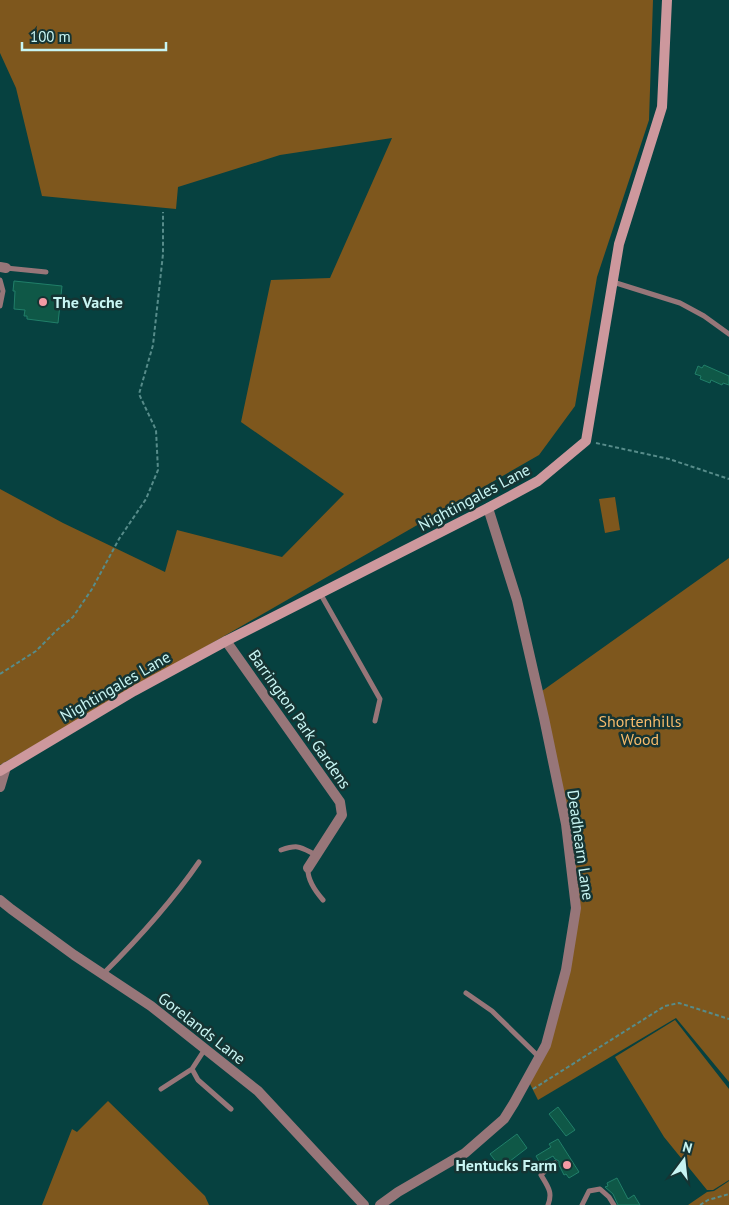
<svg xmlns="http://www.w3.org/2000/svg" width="729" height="1205" font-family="'PT Sans',sans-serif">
  <rect width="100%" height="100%" fill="#064140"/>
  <path fill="#7e571d" d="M 0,0 L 653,0 L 649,120 L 597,277 L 575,406 L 539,455 L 0,765 L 0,489 L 63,523 L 165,572 L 177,530 L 282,557 L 344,494 L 241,422 L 271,280 L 330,278 L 392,138 L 280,155 L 178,187 L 176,209 L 42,196 L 16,88 L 0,53 Z
    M 615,497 L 620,530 L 605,533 L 599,499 Z
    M 729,558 L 729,1082 L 676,1018 L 538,1100 L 529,1082 L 550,1046 L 579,911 L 573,841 L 542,691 Z
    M 675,1020 L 729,1089 L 729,1180 L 713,1190 L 707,1190 L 664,1137 L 615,1057 Z
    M 108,1101 L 205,1196 L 209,1205 L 42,1205 L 72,1129 L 77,1132 Z
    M 729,1181 L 729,1205 L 688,1205 L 707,1192 L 714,1191 Z"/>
  <path fill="#0f5847" stroke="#217f69" d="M 14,281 L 62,286 L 58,323 L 27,319 L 27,316 L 24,316 L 25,310 L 14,309 L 15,291 L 13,291 Z
    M 704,365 L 729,376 L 729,385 L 723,383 L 722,385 L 711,380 L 710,383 L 700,379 L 701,376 L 695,374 L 698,366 L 702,368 Z
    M 558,1107 L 575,1130 L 566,1136 L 549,1114 Z
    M 517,1134 L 527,1148 L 501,1168 L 490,1154 Z
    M 558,1139 L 579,1172 L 569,1178 L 566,1174 L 564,1175 L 559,1165 L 559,1161 L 555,1159 L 553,1156 L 540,1163 L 536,1156 L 551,1147 L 549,1144 Z
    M 617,1178 L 628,1199 L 634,1195 L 640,1205 L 618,1205 L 613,1194 L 605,1187 L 608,1186 L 607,1183 Z"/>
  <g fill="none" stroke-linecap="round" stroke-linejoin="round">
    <path stroke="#578c8a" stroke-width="2" stroke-dasharray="4 2.5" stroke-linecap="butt" d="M 596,443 L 669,459 L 729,479
      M 0,674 L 36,651 L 57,630 L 73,617 L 92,589 L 119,539 L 146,499 L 158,470 L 156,430 L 139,394 L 153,345 L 163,254 L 163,212
      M 533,1089 L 665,1006 L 679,1003 L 729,1019
      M 700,1205 L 708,1200 L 729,1194"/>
    <path stroke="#977679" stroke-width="5" d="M 6,268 L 46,272
      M 0,280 L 3,291 L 0,306
      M 613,282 L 680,303 L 704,316 L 729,334
      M 320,593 L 380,699 L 375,721
      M 281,850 C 299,844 300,847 316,855
      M 308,868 C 307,880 316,892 323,900
      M 103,974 C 138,939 171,903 199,862
      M 466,993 L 492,1011 L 539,1057
      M 192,1069 L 198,1080 L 231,1109
      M 161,1089 L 192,1069 L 205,1049
      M 548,1205 C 553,1192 548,1187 541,1175 L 545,1171 L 555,1163
      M 582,1205 L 589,1191 L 600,1189 L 609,1197 L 614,1205"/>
    <path stroke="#977679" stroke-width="10" d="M 0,267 L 6,268
      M 226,641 L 340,802 L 342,815 L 308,868
      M 0,787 L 6,767
      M 380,1205 L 398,1192 L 465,1153 L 504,1119 L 514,1103 L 546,1045 L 566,970 L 576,908 L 566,824 L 544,718 L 517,600 L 488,508"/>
    <path stroke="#977679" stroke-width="10" d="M 0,900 L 11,909 L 74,955 L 151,1006 L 258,1091 L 364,1205"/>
    <path stroke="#cd989d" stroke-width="10" d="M 0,771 L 134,691 L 226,641 L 488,508 L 538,481 L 586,441 L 619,244 L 662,107 L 667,0"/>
  </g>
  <g fill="#f49aa4" stroke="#153433" stroke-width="2">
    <circle cx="43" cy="302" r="5"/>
    <circle cx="567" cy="1165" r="5"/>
  </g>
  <g text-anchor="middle" stroke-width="5" stroke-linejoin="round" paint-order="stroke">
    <g font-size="16" font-weight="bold" fill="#c8f5f3" stroke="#153433" text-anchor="start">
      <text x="53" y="308">The Vache</text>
      <text x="557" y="1171" text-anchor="end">Hentucks Farm</text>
    </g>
    <g font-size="16" fill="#c8f5f3" stroke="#153433">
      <text transform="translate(474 497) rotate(-28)" y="6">Nightingales Lane</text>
      <text transform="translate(115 686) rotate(-30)" y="6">Nightingales Lane</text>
      <text transform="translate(300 719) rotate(55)" y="6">Barrington Park Gardens</text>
      <text transform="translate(581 845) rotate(82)" y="6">Deadhearn Lane</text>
      <text transform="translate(202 1028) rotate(38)" y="6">Gorelands Lane</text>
    </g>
    <g font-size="16" fill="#f6bb6c" stroke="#153433">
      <text x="640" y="727">Shortenhills<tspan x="640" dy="18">Wood</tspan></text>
    </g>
  </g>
  <g transform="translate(684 1160) rotate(15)" stroke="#153433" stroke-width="4" paint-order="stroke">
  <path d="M0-4L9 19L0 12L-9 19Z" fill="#c8f5f3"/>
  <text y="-8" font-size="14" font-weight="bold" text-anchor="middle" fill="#c8f5f3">N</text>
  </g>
  <path d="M22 42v8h144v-8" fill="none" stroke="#c8f5f3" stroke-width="2.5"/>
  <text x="30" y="42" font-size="15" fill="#c8f5f3" stroke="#153433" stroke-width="4" paint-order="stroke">100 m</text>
</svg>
